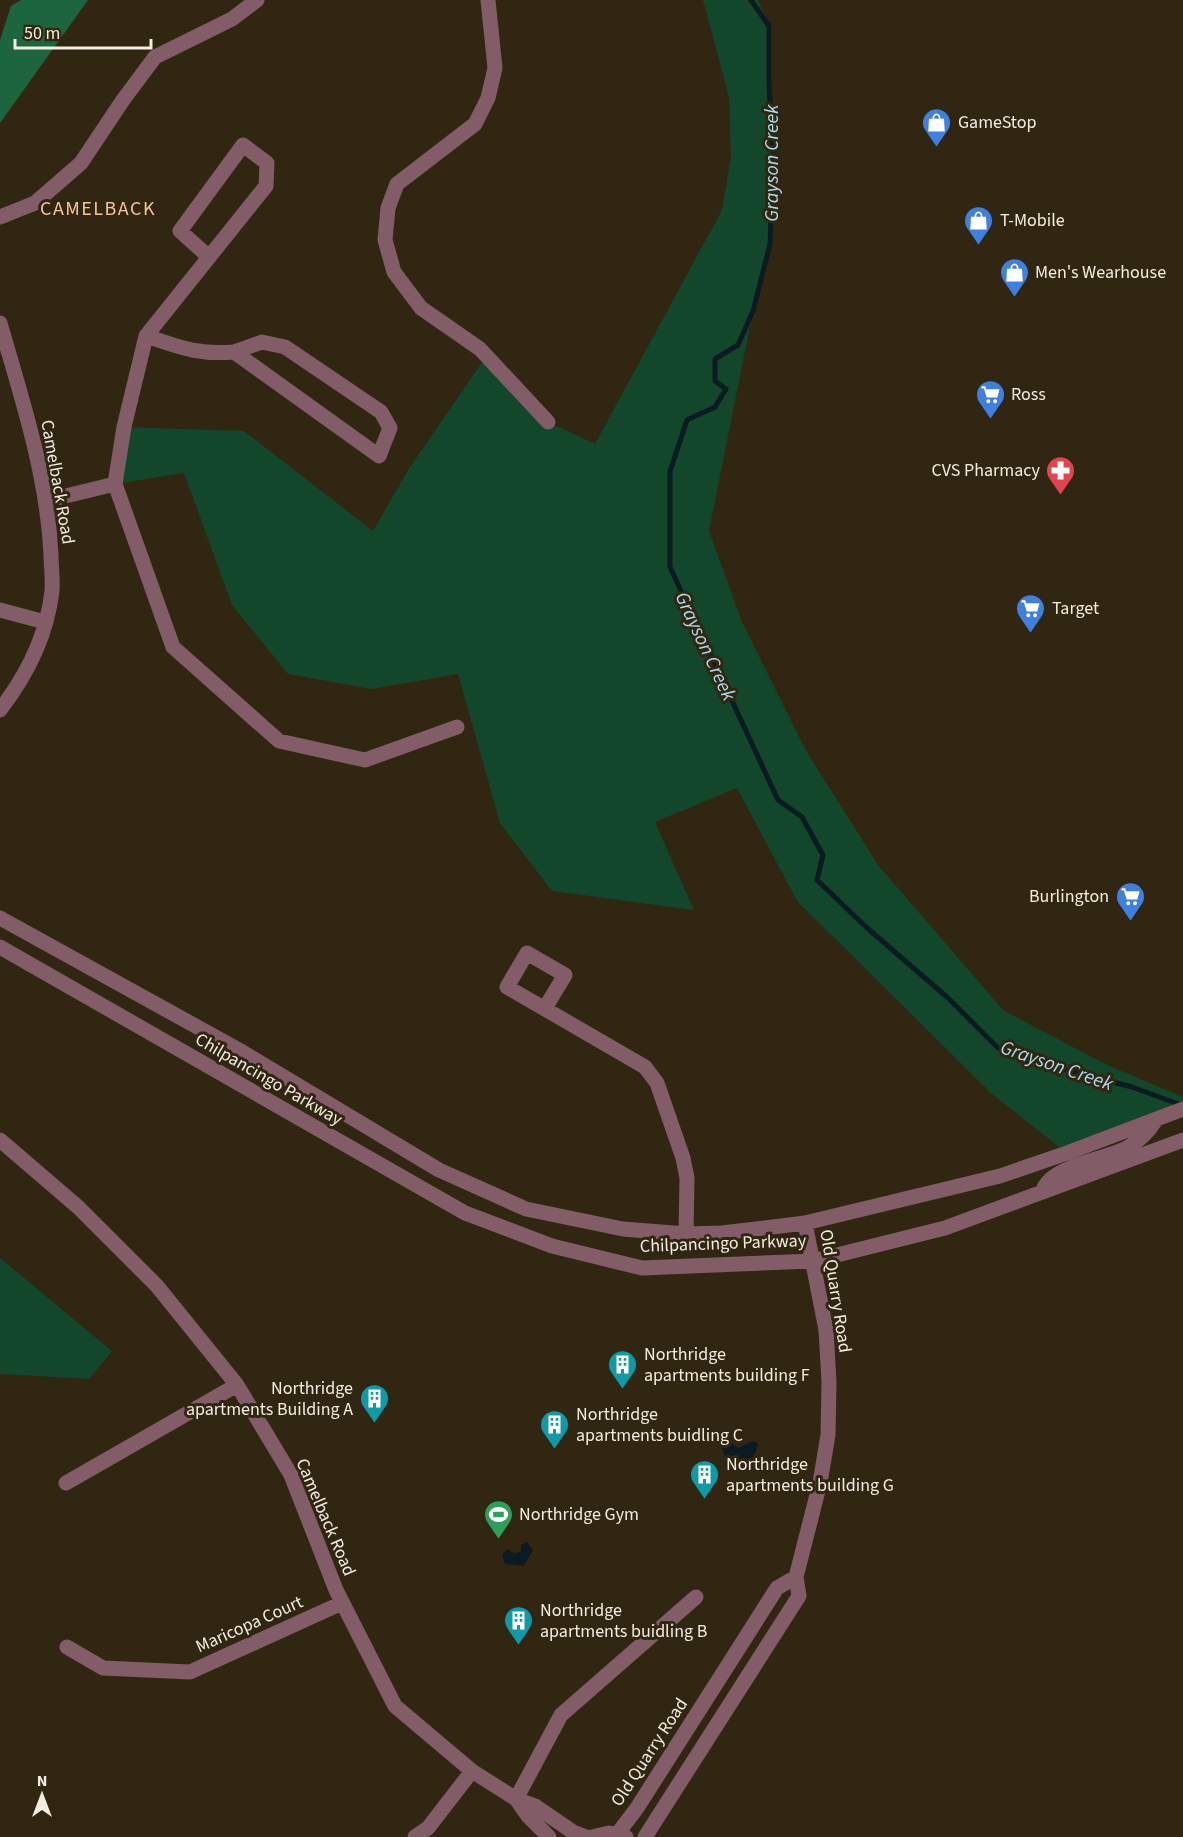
<svg xmlns="http://www.w3.org/2000/svg" width="1183" height="1837" font-family="'Source Sans 3',sans-serif">
  <rect width="100%" height="100%" fill="#312612"/>
  <path fill="#12472c" d="M 703,0 L 758,0 L 769,26 L 769,84 L 773,157 L 770,244 L 753,311 L 709,531 L 742,622 L 805,749 L 878,865 L 1003,1010 L 1105,1064 L 1183,1097 L 1183,1109 L 1067,1153 L 993,1095 L 797,901 L 737,788 L 655,822 L 694,910 L 552,891 L 500,823 L 458,674 L 371,689 L 288,674 L 232,605 L 184,473 L 115,484 L 124,427 L 244,431 L 373,531 L 408,470 L 485,358 L 548,422 L 595,444 L 722,210 L 731,156 L 729,97 Z
    M 0,1258 L 112,1351 L 89,1379 L 0,1374 Z"/>
  <path fill="#1d653f" d="M 21,0 L 88,0 L 0,123 L 0,40 L 11,6 Z"/>
  <path fill="#0c1b21" d="M 753,1441 L 758,1444 C 754,1469 727,1473 722,1447 L 730,1442 L 738,1448 Z
    M 527,1542 L 533,1550 L 524,1566 L 505,1564 L 502,1554 L 508,1549 L 515,1554 L 521,1551 L 521,1545 Z"/>
  <g fill="none" stroke-linecap="round" stroke-linejoin="round">
    <path stroke="#0c1b21" stroke-width="5" d="M 751,0 L 769,26 L 769,84 L 773,157 L 770,244 L 753,311 L 738,345 L 715,359 L 715,381 L 726,389 L 715,407 L 687,420 L 670,471 L 670,567 L 778,800 L 802,817 L 823,855 L 817,880 L 866,927 L 948,998 L 998,1048 L 1062,1069 L 1132,1087 L 1181,1105"/>
    <path stroke="#825c66" stroke-width="15" d="M 488,0 L 495,68 L 488,98 L 475,124 L 397,184 L 388,208 L 385,240 L 394,272 L 421,308 L 480,349 L 548,422
      M 0,217 L 35,203 L 81,163 L 123,100 L 155,57 L 232,19 L 257,0
      M 209,257 L 180,231 L 243,145 L 267,163 L 266,186 L 146,336 L 124,427 L 115,484 L 173,647 L 279,741 L 365,760 L 457,727
      M 0,323 C 22,399 47,475 51,554 C 51,566 53,579 52,591 C 47,635 27,675 0,710
      M 146,336 C 179,347 198,355 234,352 L 379,456 L 390,428 L 381,412 L 285,347 L 262,342 L 234,352
      M 45,501 L 115,484
      M 0,610 L 45,622
      M 0,918 L 239,1050 L 439,1170 L 526,1209 L 623,1229 L 686,1234 L 722,1233 L 805,1223 L 1000,1176 L 1067,1153 L 1183,1109
      M 0,947 L 465,1213 L 552,1246 L 642,1268 L 813,1261 L 945,1228 L 1183,1140
      M 545,1008 L 565,975 L 527,953 L 507,987 L 645,1067 L 657,1083 L 683,1158 L 687,1178 L 686,1234
      M 0,1140 L 78,1207 L 157,1286 L 237,1385 L 291,1475 L 336,1590 L 395,1706 L 472,1771 L 516,1799 L 535,1806 L 573,1832 L 586,1837
      M 1043,1190 C 1053,1164 1108,1160 1130,1146 C 1142,1139 1149,1131 1156,1120
      M 66,1483 L 237,1385
      M 67,1647 L 103,1668 L 190,1672 L 342,1603
      M 516,1799 L 561,1715 L 696,1597
      M 516,1799 L 528,1816 L 549,1837
      M 618,1833 L 637,1808 L 777,1588 L 796,1577
      M 415,1837 L 428,1828 L 472,1771
      M 592,1837 L 609,1833 L 626,1837
      M 645,1837 L 799,1596 L 796,1577 L 820,1483 L 828,1435 L 829,1382 L 826,1330 L 805,1223"/>
  </g>
  <defs>
    <symbol id="shop-pin" viewBox="-11 -11 22 30"><path d="M0 17L-7.5 6A9.5 9.5 0 1 1 7.5 6Z" fill="#3f7fe0" stroke="#312612"/><path d="M-5-2.5h2.3a2.7 3.5 0 0 1 5.4 0H5L5.5 6h-11ZM-1.5-2.5h3a1.5 2.3 0 0 0-3 0Z" fill="#fff"/></symbol>
    <symbol id="supermarket-pin" viewBox="-11 -11 22 30"><path d="M0 17L-7.5 6A9.5 9.5 0 1 1 7.5 6Z" fill="#3f7fe0" stroke="#312612"/><path d="M-6-5.5h2.5l.6 2H6L4.5 2H-2.5L-4.4-4H-6ZM-1.5 3.2a1.3 1.3 0 1 0 .1 0ZM3 3.2a1.3 1.3 0 1 0 .1 0Z" fill="#fff"/></symbol>
    <symbol id="pharmacy-pin" viewBox="-11 -11 22 30"><path d="M0 17L-7.5 6A9.5 9.5 0 1 1 7.5 6Z" fill="#e0444e" stroke="#312612"/><path d="M-2-6h4v4h4v4h-4v4h-4v-4h-4v-4h4Z" fill="#fff"/></symbol>
    <symbol id="building-pin" viewBox="-11 -11 22 30"><path d="M0 17L-7.5 6A9.5 9.5 0 1 1 7.5 6Z" fill="#0f9aa8" stroke="#312612"/><path d="M-4-6H4V6H1V3H-1V6H-4ZM-2.5-4.3h1.7v1.8h-1.7ZM.8-4.3h1.7v1.8H.8ZM-2.5-1h1.7V.8h-1.7ZM.8-1h1.7V.8H.8Z" fill="#fff"/></symbol>
    <symbol id="stadium-pin" viewBox="-11 -11 22 30"><path d="M0 17L-7.5 6A9.5 9.5 0 1 1 7.5 6Z" fill="#2e9e5b" stroke="#312612"/><path d="M0-5a6.5 5 0 1 0 0 10a6.5 5 0 1 0 0-10ZM-3.5-1.8h7v3.6h-7Z" fill="#fff"/></symbol>
  </defs>
  <g fill-rule="evenodd">
    <use href="#shop-pin" x="920" y="106" width="33" height="45"/>
    <use href="#shop-pin" x="962" y="204" width="33" height="45"/>
    <use href="#shop-pin" x="998" y="256" width="33" height="45"/>
    <use href="#supermarket-pin" x="974" y="378" width="33" height="45"/>
    <use href="#pharmacy-pin" x="1044" y="454" width="33" height="45"/>
    <use href="#supermarket-pin" x="1014" y="592" width="33" height="45"/>
    <use href="#supermarket-pin" x="1114" y="880" width="33" height="45"/>
    <use href="#building-pin" x="606" y="1348" width="33" height="45"/>
    <use href="#building-pin" x="358" y="1382" width="33" height="45"/>
    <use href="#building-pin" x="538" y="1408" width="33" height="45"/>
    <use href="#building-pin" x="688" y="1458" width="33" height="45"/>
    <use href="#stadium-pin" x="482" y="1498" width="33" height="45"/>
    <use href="#building-pin" x="502" y="1604" width="33" height="45"/>
  </g>
  <g text-anchor="middle" stroke-width="6" stroke-linejoin="round" paint-order="stroke">
    <g font-size="18" fill="#f3ece0" stroke="#312612" text-anchor="start">
      <text x="958" y="128">GameStop</text>
      <text x="1000" y="226">T-Mobile</text>
      <text x="1035" y="278">Men's Wearhouse</text>
      <text x="1011" y="400">Ross</text>
      <text x="1040" y="476" text-anchor="end">CVS Pharmacy</text>
      <text x="1052" y="614">Target</text>
      <text x="1109" y="902" text-anchor="end">Burlington</text>
      <text x="644" y="1360">Northridge<tspan x="644" dy="21">apartments building F</tspan></text>
      <text x="353" y="1394" text-anchor="end">Northridge<tspan x="353" dy="21">apartments Building A</tspan></text>
      <text x="576" y="1420">Northridge<tspan x="576" dy="21">apartments buidling C</tspan></text>
      <text x="726" y="1470">Northridge<tspan x="726" dy="21">apartments building G</tspan></text>
      <text x="519" y="1520">Northridge Gym</text>
      <text x="540" y="1616">Northridge<tspan x="540" dy="21">apartments buidling B</tspan></text>
    </g>
    <g font-size="18" fill="#f3ece0" stroke="#312612">
      <text transform="translate(58 482) rotate(80)" y="6">Camelback Road</text>
      <text transform="translate(269 1079) rotate(30)" y="6">Chilpancingo Parkway</text>
      <text transform="translate(723 1243) rotate(-2)" y="6">Chilpancingo Parkway</text>
      <text transform="translate(836 1291) rotate(81)" y="6">Old Quarry Road</text>
      <text transform="translate(326 1517) rotate(67)" y="6">Camelback Road</text>
      <text transform="translate(249 1624) rotate(-24)" y="6">Maricopa Court</text>
      <text transform="translate(649 1752) rotate(-57)" y="6">Old Quarry Road</text>
    </g>
    <g font-size="20" font-style="italic" fill="#abdcf1" stroke="#312612">
      <text transform="translate(771 163) rotate(-90)" y="7">Grayson Creek</text>
      <text transform="translate(706 646) rotate(65)" y="7">Grayson Creek</text>
      <text transform="translate(1057 1065) rotate(19)" y="7">Grayson Creek</text>
    </g>
    <g font-size="20" letter-spacing="1.5" fill="#f8c39c" stroke="#312612">
      <text x="98" y="215">CAMELBACK</text>
    </g>
  </g>
  <g transform="translate(42 1795)" stroke="#312612" stroke-width="4.5" paint-order="stroke">
  <path d="M0-4.5L10 22L0 15L-10 22Z" fill="#f3ece0"/>
  <text y="-9" font-size="16" font-weight="bold" text-anchor="middle" fill="#f3ece0">N</text>
  </g>
  <path d="M15 39v9h136v-9" fill="none" stroke="#f3ece0" stroke-width="3"/>
  <text x="24" y="39" font-size="18" fill="#f3ece0" stroke="#312612" stroke-width="4.5" paint-order="stroke">50 m</text>
</svg>
